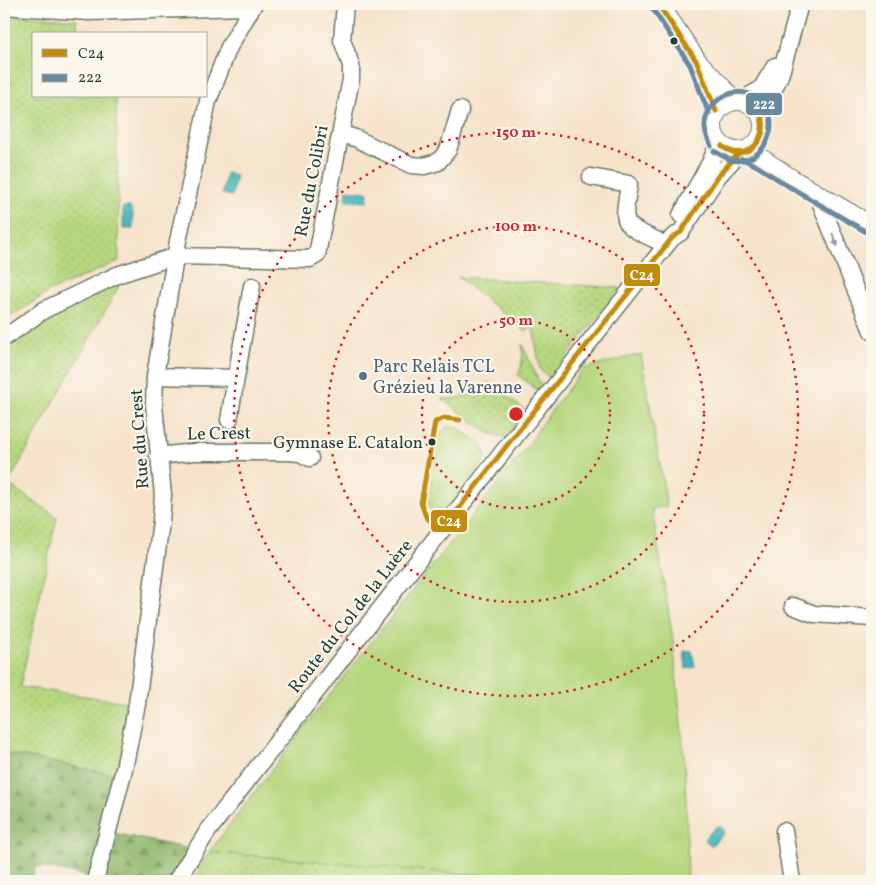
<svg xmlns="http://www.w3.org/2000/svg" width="876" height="885" font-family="Vollkorn,serif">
  <defs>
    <pattern id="grass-dots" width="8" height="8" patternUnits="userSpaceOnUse" patternTransform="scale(1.25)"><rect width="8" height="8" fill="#b6d77e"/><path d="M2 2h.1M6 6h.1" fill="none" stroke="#9cb96e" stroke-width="1.8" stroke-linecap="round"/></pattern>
    <pattern id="forest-firs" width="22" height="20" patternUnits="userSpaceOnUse" patternTransform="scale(1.25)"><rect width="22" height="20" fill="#90b86d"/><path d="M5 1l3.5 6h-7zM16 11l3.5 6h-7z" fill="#75975a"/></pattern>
  </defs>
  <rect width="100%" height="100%" fill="#fbf7ec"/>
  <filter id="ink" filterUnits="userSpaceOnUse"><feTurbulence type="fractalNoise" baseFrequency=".02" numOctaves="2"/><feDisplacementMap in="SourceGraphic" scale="10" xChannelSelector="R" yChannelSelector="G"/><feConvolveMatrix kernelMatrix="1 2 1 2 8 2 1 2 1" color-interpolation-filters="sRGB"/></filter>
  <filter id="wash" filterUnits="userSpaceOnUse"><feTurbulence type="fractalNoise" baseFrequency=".0096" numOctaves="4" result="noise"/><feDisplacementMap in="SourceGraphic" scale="20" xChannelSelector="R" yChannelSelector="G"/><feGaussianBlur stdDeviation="1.12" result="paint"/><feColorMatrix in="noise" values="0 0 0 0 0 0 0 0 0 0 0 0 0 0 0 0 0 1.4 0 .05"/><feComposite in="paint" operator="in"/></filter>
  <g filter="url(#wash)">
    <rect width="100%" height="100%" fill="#f6e3ca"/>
    <path fill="url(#grass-dots)" stroke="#6a8a59" d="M 4,15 L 77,19 L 77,34 L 34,34 L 34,96 L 116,96 L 119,261 L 50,291 L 4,321 Z
      M 458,277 L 620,288 L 550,378 L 540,370 L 533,328 L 525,331 Z
      M 119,280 L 118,288 L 8,484 L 57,517 L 20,687 L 134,703 L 119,775 L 4,753 L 4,348 L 48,316 Z
      M 522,344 L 541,386 L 537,390 L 518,375 C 523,365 523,355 522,344 Z
      M 489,382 L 525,410 L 506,438 L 488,433 L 442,399 C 462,400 474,394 489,382 Z
      M 446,427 L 456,427 L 481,443 L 487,458 L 443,515 L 433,515 L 428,504 L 438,438 Z
      M 209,852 L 550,881 L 192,881 Z"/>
    <path fill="url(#forest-firs)" stroke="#587a50" d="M 4,753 L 119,775 L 104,831 L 190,849 L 170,881 L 99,881 L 99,878 L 36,866 L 31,881 L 4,881 Z"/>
    <path fill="#b6d77e" stroke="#6a8a59" d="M 641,354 L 667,506 L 652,509 L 673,640 L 685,766 L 688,881 L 550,881 L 209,852 L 323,703 L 530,443 L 540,426 L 583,369 Z"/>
    <path fill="#45b5bc" stroke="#327978" d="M 226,173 L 236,175 L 232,196 L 222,194 Z
      M 347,190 L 368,192 L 367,202 L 346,201 Z
      M 123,207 L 130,207 L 133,213 L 133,229 L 123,229 Z
      M 684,651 L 692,651 L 695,667 L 686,669 Z
      M 717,826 L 722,827 L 724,833 L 711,846 L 704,839 Z"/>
  </g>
  <g filter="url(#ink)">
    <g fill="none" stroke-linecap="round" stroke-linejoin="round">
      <defs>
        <path id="minor" d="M 4,6 L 89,12 L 242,7 L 251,9
          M 742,100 L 761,89 L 775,66
          M 762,116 L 781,73 L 800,4
          M 341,134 L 355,138 L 411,165 L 424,166 L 438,162 L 448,150 L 460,110
          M 591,177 L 629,184 C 623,225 619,223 658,241
          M 817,194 L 872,331
          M 681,215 L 710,163 L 718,144
          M 4,338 L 44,310 L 117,275 L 176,256 L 310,259 L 317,255 L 351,79 L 351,65 L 342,40 L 345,4
          M 155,376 L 236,378 L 229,420
          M 236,378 L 252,286
          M 158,456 L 195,452 L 288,452 L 300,453 L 310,458
          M 793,606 L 814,614 L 872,618
          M 784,831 L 792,881
          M 95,881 L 124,769 L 137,704 L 161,521 L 163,495 L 154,405 L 155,376 L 178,241 L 208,101 L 229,47 L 254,4
          M 176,881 L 208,831 C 362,633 515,434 672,238 L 681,232 L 718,176 L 739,153"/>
        <path id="major" d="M 658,4 L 697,62 L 733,100
          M712 126a26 26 0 1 1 52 0a26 26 0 1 1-52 0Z
          M 745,152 L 761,159 L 792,180 L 872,227"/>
      </defs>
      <use href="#minor" stroke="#6a7768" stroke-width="19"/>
      <use href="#major" stroke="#6a7768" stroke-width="22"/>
      <use href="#minor" stroke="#fff" stroke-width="16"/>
      <use href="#major" stroke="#fff" stroke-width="20"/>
      <defs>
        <path id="bus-1" d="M 658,4 L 697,62 L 716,111
          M 722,146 C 725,148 729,151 733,152 C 758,157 770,127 757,109
          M 722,146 C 746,168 777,132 757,109
          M 460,420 L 444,418 L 435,422 L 421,503 L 426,517 L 442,531 L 504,449 L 664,248 L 672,238 L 681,232 L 718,176 L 739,153"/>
        <path id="bus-2" d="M 652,8 L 690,65 L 709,114
          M 711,146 C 708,139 704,132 705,124 C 707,98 739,82 760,100 C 785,121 764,167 731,160 C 725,158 720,154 714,151
          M 742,159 L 757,166 L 788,186 L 868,233"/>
      </defs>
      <use href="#bus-1" stroke="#fbf7ec" stroke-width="9"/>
      <use href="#bus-2" stroke="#fbf7ec" stroke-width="9"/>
      <use href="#bus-1" stroke="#c18c0d" stroke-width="5"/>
      <use href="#bus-2" stroke="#6989a0" stroke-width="5"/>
    </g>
    <defs><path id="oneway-solid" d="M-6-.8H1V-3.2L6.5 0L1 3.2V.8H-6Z" transform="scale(1.25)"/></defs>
    <use fill="#8f9e9a" href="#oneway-solid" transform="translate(835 240) rotate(68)"/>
  </g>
  <g fill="none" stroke="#d62828" stroke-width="2.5" stroke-dasharray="2.5 5">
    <circle cx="516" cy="414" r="94"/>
    <circle cx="516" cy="414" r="188"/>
    <circle cx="516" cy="414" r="282"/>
  </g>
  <g fill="#1f3d34" stroke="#fbf7ec" stroke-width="2">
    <circle cx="674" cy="41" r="4.5"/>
    <circle cx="432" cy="442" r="4.5"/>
  </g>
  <circle fill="#5c6f8a" stroke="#fbf7ec" stroke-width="2" cx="363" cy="376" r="5"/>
  <g text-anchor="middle" stroke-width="4.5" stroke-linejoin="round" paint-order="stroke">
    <g font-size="17" fill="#1f3d34" stroke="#fbf7ec" text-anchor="end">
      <text x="423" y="448">Gymnase E. Catalon</text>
    </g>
    <g font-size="18" fill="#1f3d34" stroke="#fbf7ec">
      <text transform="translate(311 181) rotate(-79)" y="6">Rue du Colibri</text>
      <text transform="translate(219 433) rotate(-1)" y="6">Le Crest</text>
      <text transform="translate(139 439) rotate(-94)" y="6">Rue du Crest</text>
      <text transform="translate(350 616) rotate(-52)" y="6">Route du Col de la Luère</text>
    </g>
    <g font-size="18" fill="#4e5e75" stroke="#fbf7ec" text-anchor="start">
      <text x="373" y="372">Parc Relais TCL<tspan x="373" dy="21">Grézieu la Varenne</tspan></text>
    </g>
  </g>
  <circle cx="516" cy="414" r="8" fill="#d62828" stroke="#fbf7ec" stroke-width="2.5"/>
  <g font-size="15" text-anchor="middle" font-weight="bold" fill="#d62828" stroke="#fbf7ec" stroke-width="4.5" stroke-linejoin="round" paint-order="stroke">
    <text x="516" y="137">150 m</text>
    <text x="516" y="231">100 m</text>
    <text x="516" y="325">50 m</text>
  </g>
  <g stroke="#fbf7ec" stroke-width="2">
    <rect x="745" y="92" width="38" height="24" rx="5" fill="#6989a0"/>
    <rect x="623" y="263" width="38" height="24" rx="5" fill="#c18c0d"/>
    <rect x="430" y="509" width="38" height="24" rx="5" fill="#c18c0d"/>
  </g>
  <g font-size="14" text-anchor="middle" font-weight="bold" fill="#fff">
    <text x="764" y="109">222</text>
    <text x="642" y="280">C24</text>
    <text x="449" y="526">C24</text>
  </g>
  <rect width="876" height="885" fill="none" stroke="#fbf7ec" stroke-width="20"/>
  <rect x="32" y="32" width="175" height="65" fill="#fbf7ec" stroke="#a3ada2"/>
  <rect x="42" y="49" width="25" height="8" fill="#c18c0d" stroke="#a3ada2"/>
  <text x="78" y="58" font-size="15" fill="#1f3d34">C24</text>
  <rect x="42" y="74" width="25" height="8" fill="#6989a0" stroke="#a3ada2"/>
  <text x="78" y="82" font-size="15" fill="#1f3d34">222</text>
</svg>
